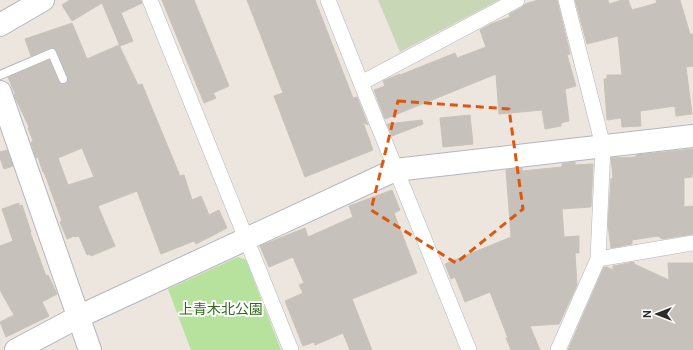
<svg xmlns="http://www.w3.org/2000/svg" width="693" height="350" font-family="Cabin,'Noto Sans JP',sans-serif">
  <rect width="100%" height="100%" fill="#ede6df"/>
  <path fill="#b7e29d" d="M 238,257 L 246,260 L 281,350 L 191,350 L 168,289 Z"/>
  <path fill="#c8d7b6" d="M 378,0 L 499,0 L 400,52 Z"/>
  <path fill="#c6c1ba" stroke="#c9c2b8" fill-rule="evenodd" d="M 70,0 L 141,0 L 142,3 L 121,13 L 133,41 L 120,46 L 102,3 L 72,21 L 62,5 Z
    M 162,0 L 194,0 L 229,86 L 213,93 L 216,98 L 204,103 Z
    M 247,0 L 315,0 L 353,98 L 357,97 L 368,125 L 363,122 L 373,150 L 305,177 L 274,96 L 283,93 Z
    M 538,0 L 557,0 L 569,49 L 570,54 L 567,55 L 576,86 L 565,89 L 569,121 L 561,123 L 561,126 L 545,129 L 542,110 L 499,114 L 496,74 L 385,119 L 374,90 L 385,86 L 383,81 L 400,74 L 400,75 L 455,53 L 457,58 L 486,47 L 480,30 L 491,24 L 510,17 L 509,14 L 521,8 L 525,4 Z
    M 575,0 L 608,0 L 609,4 L 622,0 L 628,0 L 632,10 L 657,3 L 656,0 L 680,0 L 690,34 L 693,34 L 693,66 L 686,67 L 692,114 L 676,116 L 675,106 L 640,111 L 641,126 L 622,127 L 621,118 L 607,120 L 604,79 L 607,79 L 607,75 L 622,75 L 618,36 L 587,44 Z
    M 72,23 L 87,59 L 119,45 L 138,85 L 142,84 L 180,176 L 184,175 L 192,200 L 201,196 L 209,215 L 219,210 L 227,228 L 196,244 L 194,241 L 161,254 L 137,191 L 98,206 L 115,246 L 91,256 L 90,254 L 87,255 L 79,236 L 75,237 L 74,236 L 67,239 L 60,222 L 62,221 L 44,172 L 43,172 L 38,157 L 36,158 L 31,142 L 33,141 L 28,128 L 29,127 L 14,95 L 15,94 L 8,77 L 49,60 L 59,83 L 63,84 L 67,83 L 68,77 L 56,49 L 50,48 L 31,56 L 25,39 ZM 82,148 L 94,177 L 68,185 L 58,158 Z
    M 470,115 L 473,144 L 443,147 L 440,118 Z
    M 422,120 L 423,124 L 392,136 L 387,124 Z
    M 693,149 L 693,174 L 692,174 L 692,177 L 684,178 L 684,207 L 693,206 L 693,234 L 662,239 L 658,236 L 632,240 L 632,244 L 611,248 L 608,225 L 611,179 L 613,178 L 611,158 L 636,157 L 636,155 Z
    M 7,150 L 13,166 L 4,169 L 0,158 L 0,152 Z
    M 575,162 L 575,165 L 593,164 L 591,207 L 562,209 L 564,237 L 579,236 L 579,253 L 575,253 L 577,285 L 559,324 L 530,326 L 540,350 L 511,350 L 506,338 L 508,338 L 490,292 L 465,302 L 455,277 L 451,279 L 445,264 L 511,237 L 506,170 L 522,168 L 522,171 L 562,167 L 562,164 Z
    M 392,190 L 400,210 L 394,213 L 417,273 L 352,299 L 372,350 L 350,350 L 343,333 L 315,345 L 314,342 L 303,346 L 285,301 L 303,293 L 299,285 L 304,283 L 293,257 L 269,267 L 260,246 L 305,228 L 308,237 L 353,217 L 349,206 Z
    M 19,203 L 19,206 L 22,205 L 31,232 L 30,232 L 46,276 L 48,275 L 57,294 L 42,302 L 49,316 L 6,337 L 0,322 L 14,315 L 0,290 L 0,246 L 13,241 L 2,209 Z
    M 634,262 L 634,264 L 669,280 L 668,263 L 693,263 L 693,350 L 568,350 L 604,267 L 607,267 L 613,270 L 613,266 Z"/>
  <g fill="none" stroke-linecap="round" stroke-linejoin="round">
    <defs>
      <path id="lane" d="M 0,75 L 52,53 L 63,79"/>
      <path id="street" d="M 150,0 L 291,350
        M 328,0 L 361,83
        M 598,259 L 693,243
        M 469,350 L 361,83 L 517,0
        M 558,350 L 598,259 L 603,146 L 566,0"/>
      <path id="secondary" d="M 0,25 L 43,0
        M 0,92 L 90,350
        M 16,350 L 78,317 L 395,170 L 693,136"/>
    </defs>
    <use href="#lane" stroke="#b2b6bf" stroke-width="10"/>
    <use href="#street" stroke="#b2b6bf" stroke-width="16"/>
    <use href="#secondary" stroke="#b2b6bf" stroke-width="24"/>
    <use href="#lane" stroke="#fff" stroke-width="8"/>
    <use href="#street" stroke="#fff" stroke-width="15"/>
    <use href="#secondary" stroke="#fff" stroke-width="22"/>
  </g>
  <path fill="none" stroke="#df570e" stroke-width="3" stroke-dasharray="8 5" stroke-linejoin="round" d="M 398,101 L 509,109 L 523,209 L 456,263 L 371,210 Z"/>
  <g text-anchor="middle" stroke-width="4" stroke-linejoin="round" paint-order="stroke">
    <g font-size="14" fill="#2f691c" stroke="#fff">
      <text x="221" y="314">上青木北公園</text>
    </g>
  </g>
  <g transform="translate(657 314) rotate(270)" stroke="#ffffff" stroke-width="3" paint-order="stroke">
  <path d="M0-3L7 15L0 10L-7 15Z" fill="#2c2c2c"/>
  <text y="-6" font-size="11" font-weight="bold" text-anchor="middle" fill="#2c2c2c">N</text>
  </g>
</svg>
